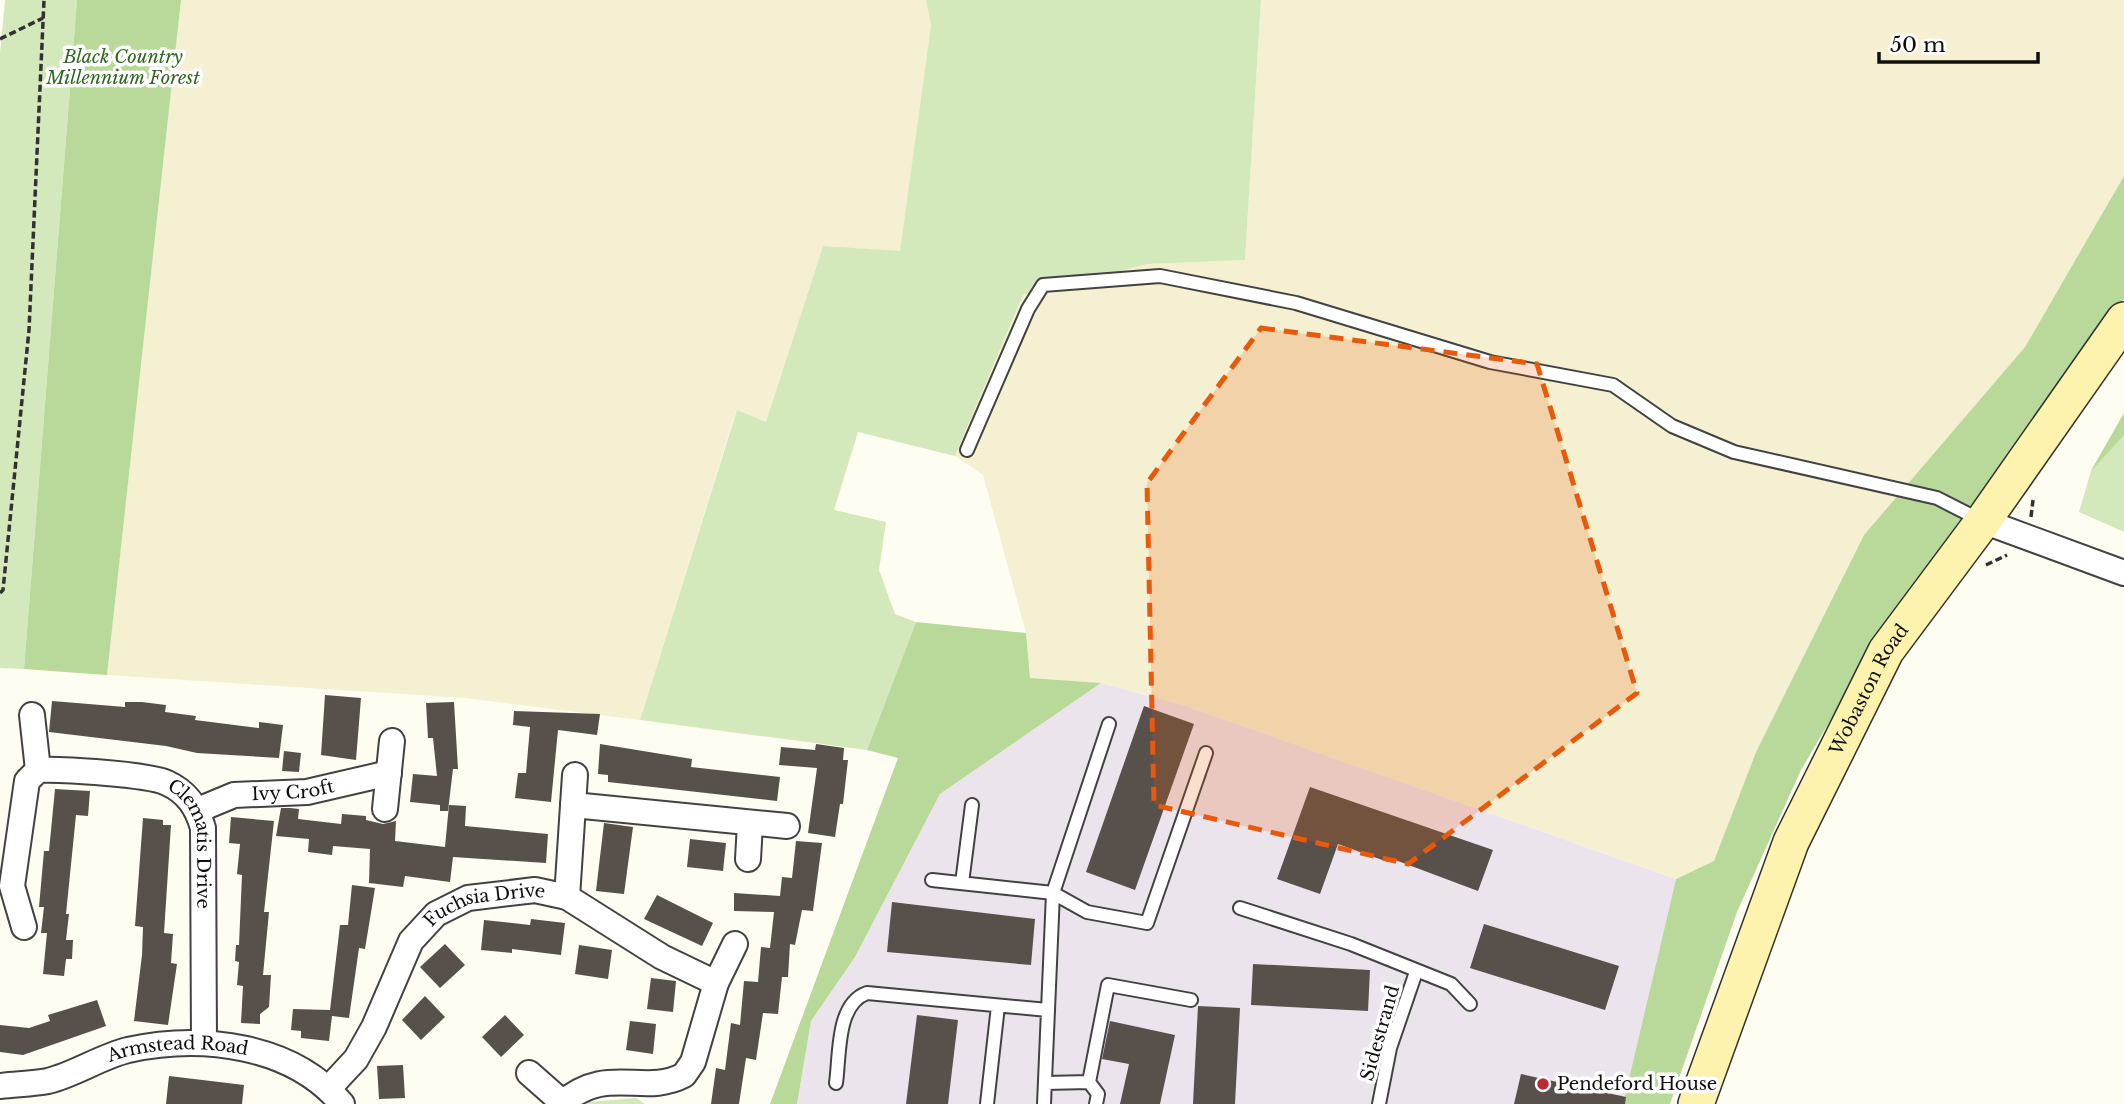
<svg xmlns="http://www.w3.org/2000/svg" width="2124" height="1104" font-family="'Libre Baskerville',serif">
  <rect width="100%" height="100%" fill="#fffcf1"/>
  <path fill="#ece4ed" d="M 1101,683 L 1183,705 L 1676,879 L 1623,1104 L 797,1104 L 811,1021 L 855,957 L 940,794 Z"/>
  <path fill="#f4f0d1" d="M 181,0 L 926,0 L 931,25 L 900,252 L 823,246 L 766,423 L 736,411 L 640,720 L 465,698 L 107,675 Z
    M 1261,0 L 2124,0 L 2124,176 L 2025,347 L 1864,535 L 1756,752 L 1714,861 L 1676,879 L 1183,705 L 1101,683 L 1030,678 L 1026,633 L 983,475 L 955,456 L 1023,295 L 1148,264 L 1245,260 Z"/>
  <path fill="#d4e9bb" d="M 5,0 L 77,0 L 24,669 L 0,668 L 0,53 Z
    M 926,0 L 1261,0 L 1245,260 L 1148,264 L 1023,295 L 955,456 L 858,432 L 834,510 L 886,522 L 879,570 L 895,614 L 916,622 L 867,750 L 640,720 L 737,410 L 766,422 L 823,246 L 900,251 L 931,25 Z
    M 2124,413 L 2124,532 L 2079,512 L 2091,471 Z
    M 636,1098 L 645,1104 L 587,1104 L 589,1102 Z"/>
  <path fill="#b8d99a" d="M 77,0 L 181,0 L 107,675 L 24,669 Z
    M 2124,176 L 2124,299 L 1873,648 L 1801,770 L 1737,912 L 1670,1104 L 1623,1104 L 1676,879 L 1714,861 L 1756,752 L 1864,535 L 2025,347 Z
    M 2124,413 L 2124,435 L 2091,471 Z
    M 916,622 L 1026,633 L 1030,678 L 1101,683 L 940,794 L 855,957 L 811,1021 L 797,1104 L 770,1104 L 898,758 L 867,750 Z"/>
  <path fill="#57504b" d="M 325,695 L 361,698 L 356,760 L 321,755 Z
    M 52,701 L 125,707 L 125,702 L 142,702 L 166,705 L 165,712 L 196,716 L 195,720 L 259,728 L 259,722 L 283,725 L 279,758 L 197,753 L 166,746 L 49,732 Z
    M 454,702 L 458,769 L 453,769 L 448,811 L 440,811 L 440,805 L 410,802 L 413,774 L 437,776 L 433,738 L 428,738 L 426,703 Z
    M 1144,706 L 1194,724 L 1135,890 L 1086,872 Z
    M 514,711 L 600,714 L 597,735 L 558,730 L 551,802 L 515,798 L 518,773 L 526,773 L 530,727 L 513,725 Z
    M 600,744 L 692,759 L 691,767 L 780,777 L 777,801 L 608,782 L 608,775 L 598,774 Z
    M 816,744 L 844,748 L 843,760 L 848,760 L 843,804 L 840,804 L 835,837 L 808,833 L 817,768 L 779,765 L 781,747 L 815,750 Z
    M 284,751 L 301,753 L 299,772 L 282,771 Z
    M 1310,787 L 1493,850 L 1478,891 L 1390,858 L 1388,862 L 1338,844 L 1320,894 L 1277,879 Z
    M 55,789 L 90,791 L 88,816 L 76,815 L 66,914 L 69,914 L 66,940 L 73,940 L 72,959 L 66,959 L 64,976 L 43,974 L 47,933 L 41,933 L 44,907 L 39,907 L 44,851 L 49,851 Z
    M 449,805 L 466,806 L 465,826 L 548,834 L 546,863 L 453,857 L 450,882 L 405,876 L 403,887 L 369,883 L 370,849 L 333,846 L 332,855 L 308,852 L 309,839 L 276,836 L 281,808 L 290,808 L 299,809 L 298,819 L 341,824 L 342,814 L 366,816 L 366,820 L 383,824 L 396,821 L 395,841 L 445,847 Z
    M 231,817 L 274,821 L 264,912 L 269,912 L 263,975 L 271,975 L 269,1007 L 260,1014 L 260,1024 L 241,1023 L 243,986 L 237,985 L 239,962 L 235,961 L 236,945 L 239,945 L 242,875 L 237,874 L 240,844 L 229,843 Z
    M 143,818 L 163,820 L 163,825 L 171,825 L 164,933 L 173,934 L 171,963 L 177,964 L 168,1025 L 134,1021 L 142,955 L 143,927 L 135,926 Z
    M 604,823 L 633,827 L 624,894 L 596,891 Z
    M 690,839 L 726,843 L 723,871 L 687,867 Z
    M 796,841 L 822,843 L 813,911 L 802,910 L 795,945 L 790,944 L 788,977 L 782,977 L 778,1014 L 763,1013 L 756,1060 L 746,1058 L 739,1104 L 711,1104 L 716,1068 L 725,1070 L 731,1023 L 740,1025 L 744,981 L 758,982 L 761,947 L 770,948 L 774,912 L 734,911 L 734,893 L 780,896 L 782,877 L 792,878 Z
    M 352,885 L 375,888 L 365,949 L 359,948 L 349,1018 L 332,1016 L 329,1041 L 301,1038 L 301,1031 L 291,1030 L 293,1009 L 330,1010 L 340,925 L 348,925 Z
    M 657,895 L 713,923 L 702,946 L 644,919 Z
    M 892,902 L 1035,919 L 1031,965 L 887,952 Z
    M 531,919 L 565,923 L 561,955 L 512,949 L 512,953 L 481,950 L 484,920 L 530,925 Z
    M 1484,924 L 1619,966 L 1605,1010 L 1470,968 Z
    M 445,944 L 465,965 L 440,988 L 420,967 Z
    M 579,945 L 612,950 L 608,979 L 575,974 Z
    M 1253,964 L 1370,970 L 1368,1011 L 1251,1005 Z
    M 651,978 L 676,981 L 673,1012 L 647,1009 Z
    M 425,996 L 445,1017 L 421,1040 L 402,1020 Z
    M 97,1000 L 106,1026 L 23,1055 L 0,1052 L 0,1025 L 29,1028 L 50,1021 L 48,1015 Z
    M 1198,1006 L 1240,1008 L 1235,1104 L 1193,1104 Z
    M 505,1015 L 524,1035 L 501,1057 L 482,1037 Z
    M 917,1015 L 958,1020 L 948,1104 L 906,1104 Z
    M 630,1021 L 656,1024 L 653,1054 L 626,1050 Z
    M 1110,1021 L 1175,1035 L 1160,1104 L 1120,1104 L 1129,1064 L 1102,1059 Z
    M 403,1065 L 405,1098 L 379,1099 L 377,1066 Z
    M 1521,1074 L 1626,1097 L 1625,1104 L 1514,1104 Z
    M 169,1076 L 244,1085 L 242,1104 L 166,1104 Z"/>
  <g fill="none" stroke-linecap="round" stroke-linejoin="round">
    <defs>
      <path id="lane" d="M 967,450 L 1028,309 L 1043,285 L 1160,276 L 1296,303 L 1490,362 L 1613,385 L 1672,426 L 1734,452 L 1937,498 L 1980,520
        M 1109,724 L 1053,893 L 1087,912 L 1147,923 L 1206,753
        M 932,880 L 1053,893 L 1044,1104
        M 962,883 L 972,805
        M 1240,908 L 1351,944 L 1451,984 L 1470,1004
        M 1089,1082 L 1098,1094 L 1096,1104
        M 836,1083 C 840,1055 836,1004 867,993 L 1048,1010
        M 1045,1083 L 1089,1082 L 1108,985 L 1191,1000
        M 987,1104 L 998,1006
        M 1379,1104 L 1390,1048 L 1416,972"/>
      <g id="street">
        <path d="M 1983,521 L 2124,573"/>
        <path d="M 32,715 L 38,770"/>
        <path d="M 573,805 L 787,826"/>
        <path d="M 385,809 L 392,741"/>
        <path id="s1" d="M 198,810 L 234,795 L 307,792 L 389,773"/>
        <path d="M 748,859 L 750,824"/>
        <path d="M 567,897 L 575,775"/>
        <path id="s2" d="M 24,927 L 12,886 L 27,781 L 38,770 C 60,769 149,774 167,783 C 187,792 197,807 203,828 L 204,1043"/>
        <path d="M 529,1073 L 563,1103"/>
        <path id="s3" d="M 0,1086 C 16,1084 33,1084 48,1081 C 76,1074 100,1057 128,1050 C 201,1034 292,1044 342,1104"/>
        <path id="s4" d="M 329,1088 L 356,1059 L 374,1027 L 411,941 L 436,914 L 468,898 L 535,890 L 567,897 L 662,957 L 716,983"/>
        <path d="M 561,1104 C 608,1063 643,1097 684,1075 L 693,1062 L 716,983 L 735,944"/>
      </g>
      <g id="secondary">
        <path id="s5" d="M 1696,1104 L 1791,842 L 1886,651 L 1983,521 L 2124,320"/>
      </g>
    </defs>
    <use href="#lane" stroke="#424242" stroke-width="16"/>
    <use href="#street" stroke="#424242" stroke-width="28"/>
    <use href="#secondary" stroke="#313131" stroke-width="38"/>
    <path stroke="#313131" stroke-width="3.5" stroke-dasharray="7 3.5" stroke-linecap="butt" d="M 0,39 L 43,18
      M 2031,517 L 2033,500
      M 1986,565 L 2007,555
      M 0,593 L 3,590 L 29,330 L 44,0"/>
    <use href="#lane" stroke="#fff" stroke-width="12"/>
    <use href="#street" stroke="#fff" stroke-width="24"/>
    <use href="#secondary" stroke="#fdf2ae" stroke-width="35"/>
  </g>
  <path fill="#e8590c" fill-opacity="0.2" stroke="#e8590c" stroke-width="5" stroke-dasharray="14 9" stroke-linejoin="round" d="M 1261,328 L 1537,364 L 1637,693 L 1408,864 L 1154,805 L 1147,483 Z"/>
  <circle fill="#bc2934" stroke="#fff" stroke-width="2.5" cx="1543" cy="1084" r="7"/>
  <g text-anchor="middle" stroke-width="7" stroke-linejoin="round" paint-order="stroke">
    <g font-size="18" font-style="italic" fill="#306620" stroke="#fff">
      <text x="123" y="63">Black Country<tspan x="123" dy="21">Millennium Forest</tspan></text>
    </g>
    <g font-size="18" fill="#0f0f0f" stroke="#fff">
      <text dy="6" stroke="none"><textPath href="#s5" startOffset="450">Wobaston Road</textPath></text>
      <text dy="6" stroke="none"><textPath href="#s1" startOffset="98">Ivy Croft</textPath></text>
      <text dy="6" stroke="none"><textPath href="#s2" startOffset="366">Clematis Drive</textPath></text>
      <text dy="6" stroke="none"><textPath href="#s4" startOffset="257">Fuchsia Drive</textPath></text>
      <text transform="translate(1380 1033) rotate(-74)" y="6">Sidestrand</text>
      <text dy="6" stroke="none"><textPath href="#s3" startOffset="184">Armstead Road</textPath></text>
    </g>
    <g font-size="18" fill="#0f0f0f" stroke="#fff" text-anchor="start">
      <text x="1557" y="1090">Pendeford House</text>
    </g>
  </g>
  <path d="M1879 52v10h159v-10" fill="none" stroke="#0f0f0f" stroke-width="3.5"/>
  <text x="1890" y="52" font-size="21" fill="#0f0f0f" stroke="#ffffff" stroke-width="5" paint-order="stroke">50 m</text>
</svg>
